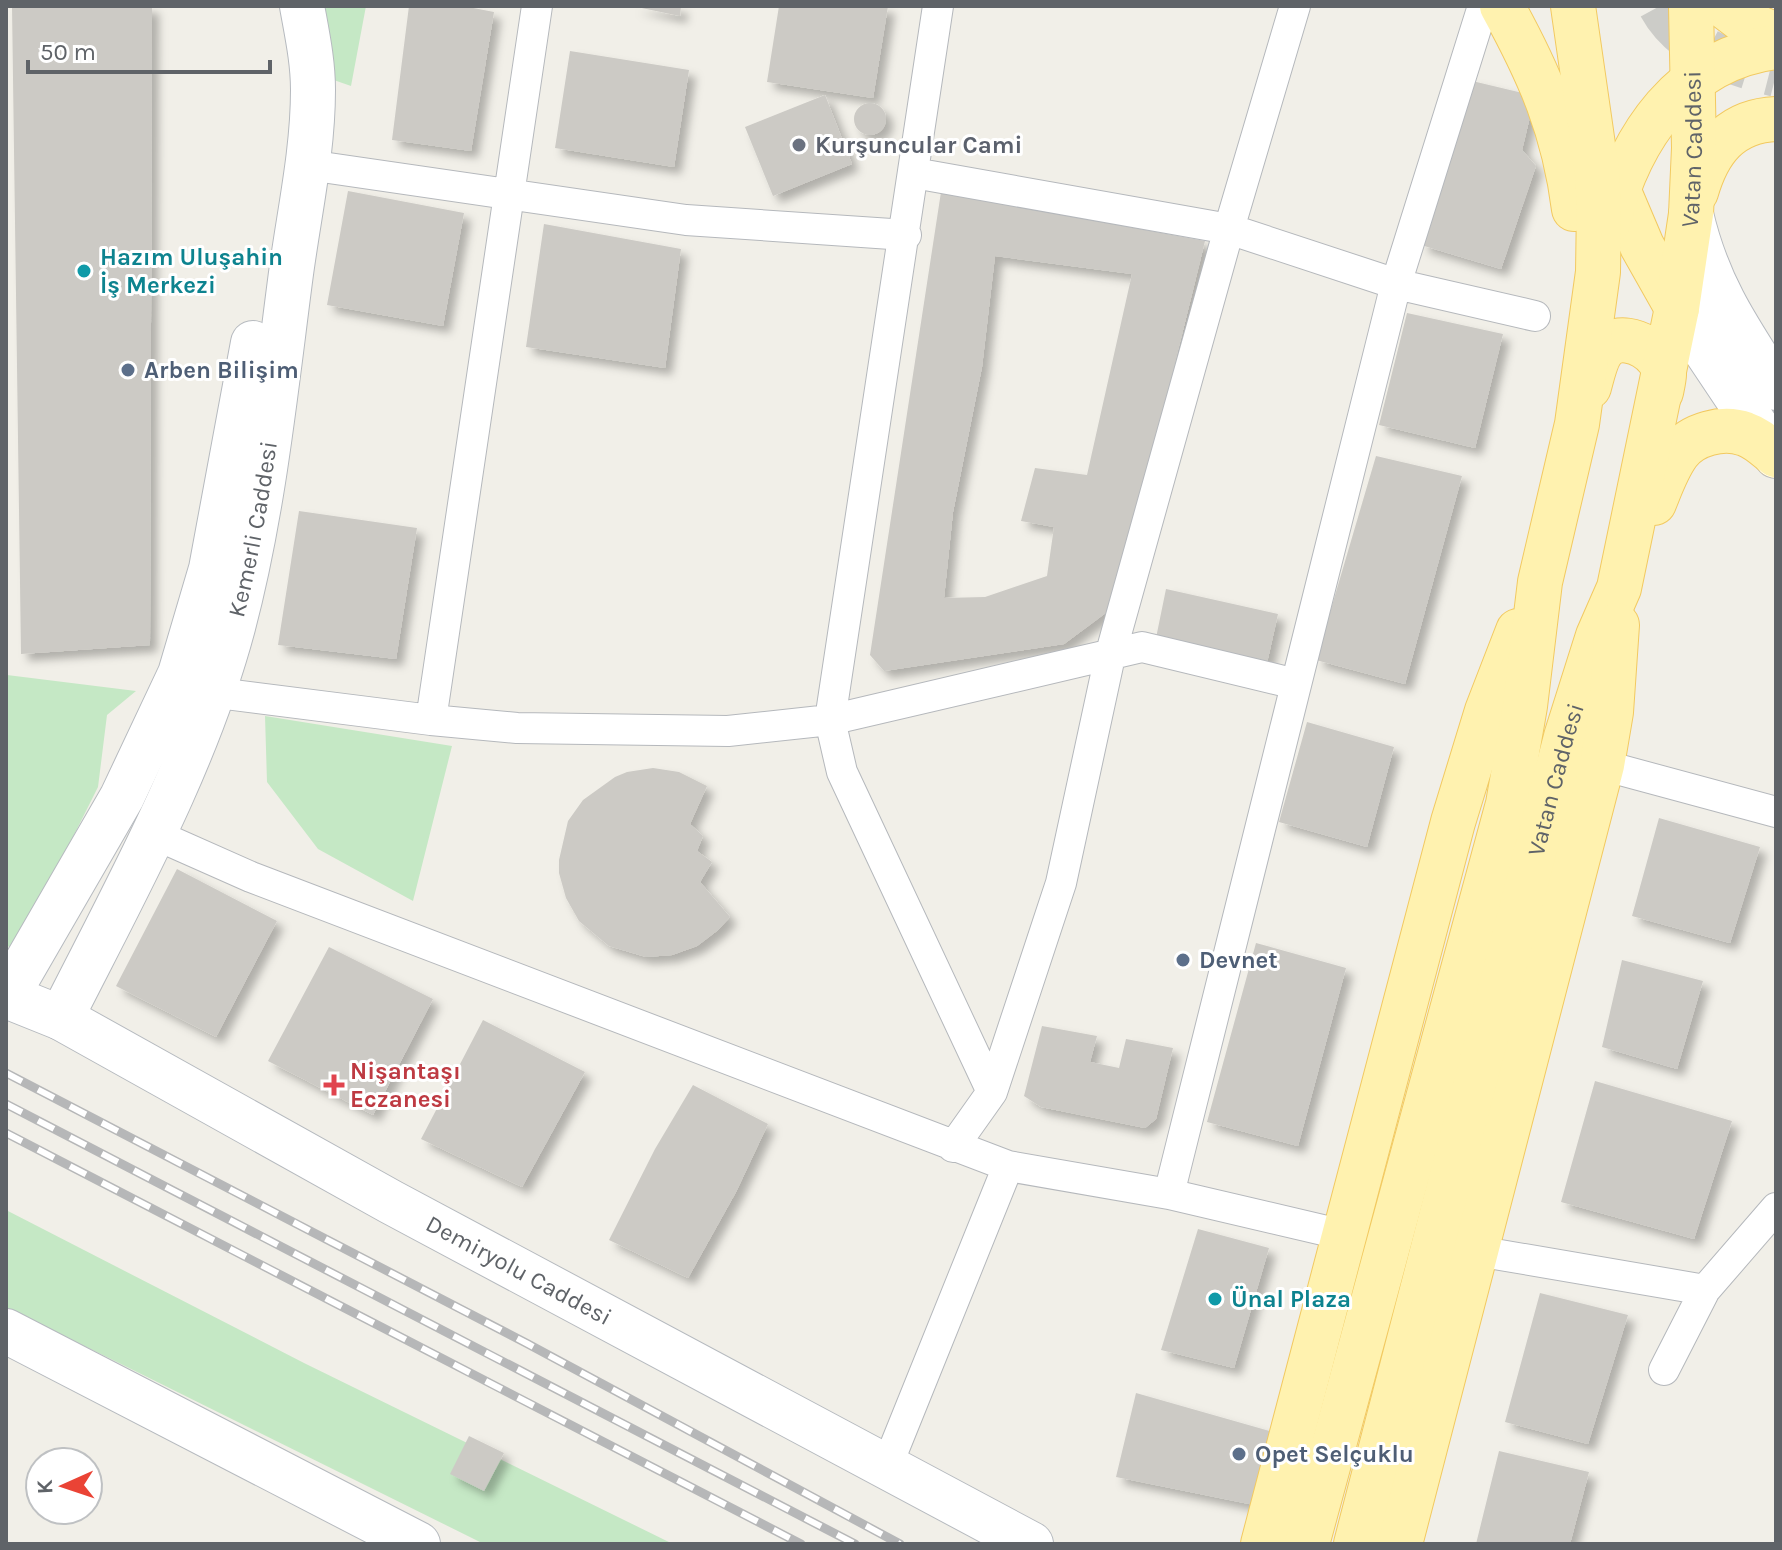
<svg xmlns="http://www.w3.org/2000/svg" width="1782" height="1550" font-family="Karla,sans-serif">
  <defs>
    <filter id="shadow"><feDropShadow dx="7" dy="7" stdDeviation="4" flood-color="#0004"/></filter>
  </defs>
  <rect width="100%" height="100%" fill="#f1efe8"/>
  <path fill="#c5e8c5" d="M 309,6 L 366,6 L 351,86 L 328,78 Z
    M 7,675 L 136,691 L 107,715 L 98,787 L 16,951 L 6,945 Z
    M 265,716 L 452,746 L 413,901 L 318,849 L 267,782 Z
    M 6,1210 L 304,1363 L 673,1544 L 484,1544 L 6,1307 Z"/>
  <path fill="#cccac5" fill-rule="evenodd" filter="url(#shadow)" d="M 12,6 L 152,6 L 150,645 L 21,654 Z
    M 409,6 L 463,6 L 494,12 L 471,151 L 392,140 Z
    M 632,6 L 681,6 L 680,16 Z
    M 779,6 L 888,6 L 873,98 L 767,82 Z
    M 570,51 L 689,70 L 674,167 L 555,148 Z
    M 1468,80 L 1535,96 L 1522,150 L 1536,166 L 1501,269 L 1421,245 Z
    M 825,95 L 852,164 L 773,196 L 745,127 Z
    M854 119a16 16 0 1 1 32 0a16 16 0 1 1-32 0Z
    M 348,191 L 464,213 L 443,326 L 327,305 Z
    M 941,192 L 1205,241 L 1115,606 L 1064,644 L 884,671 L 870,655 ZM 995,256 L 1132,274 L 1087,475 L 1035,468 L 1021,521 L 1054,527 L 1047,576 L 985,597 L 944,598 L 953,512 L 982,367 Z
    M 544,224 L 681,249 L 665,368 L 526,347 Z
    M 1407,313 L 1503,334 L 1475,448 L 1379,425 Z
    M 1376,456 L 1462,476 L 1405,684 L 1316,660 Z
    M 299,511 L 417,528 L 396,659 L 278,645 Z
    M 1166,589 L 1278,614 L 1267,663 L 1156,638 Z
    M 1307,722 L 1394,747 L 1367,847 L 1279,822 Z
    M 653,768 L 679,772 L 707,786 L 690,824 L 703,836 L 697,851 L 712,862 L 700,882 L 730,917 L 718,930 L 697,946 L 672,955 L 646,957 L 609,946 L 579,921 L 566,898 L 559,873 L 559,860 L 568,821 L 583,800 L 615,777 L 627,772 Z
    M 1659,818 L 1760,847 L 1730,943 L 1632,916 Z
    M 177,869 L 277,921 L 216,1037 L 116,986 Z
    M 1256,943 L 1346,968 L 1298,1146 L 1207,1122 Z
    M 329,947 L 433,999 L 373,1115 L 268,1061 Z
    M 1622,960 L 1703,981 L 1677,1069 L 1602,1047 Z
    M 483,1020 L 585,1072 L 522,1187 L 421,1139 Z
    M 1042,1026 L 1097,1036 L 1090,1062 L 1119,1068 L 1126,1039 L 1173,1048 L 1156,1119 L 1145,1128 L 1041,1107 L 1024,1096 Z
    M 1595,1081 L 1732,1121 L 1694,1239 L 1561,1202 Z
    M 693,1085 L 768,1124 L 736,1192 L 688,1278 L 609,1240 L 655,1149 Z
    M 1198,1229 L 1269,1248 L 1234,1368 L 1161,1350 Z
    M 1540,1293 L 1628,1315 L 1588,1444 L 1505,1422 Z
    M 1136,1393 L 1273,1432 L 1254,1505 L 1116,1477 Z
    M 469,1436 L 504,1453 L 484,1491 L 450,1474 Z
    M 1499,1451 L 1589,1472 L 1570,1544 L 1476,1544 Z"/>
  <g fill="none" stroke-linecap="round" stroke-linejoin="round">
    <path stroke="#ccccc8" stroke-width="44" stroke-dasharray="44 22" stroke-linecap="butt" d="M 1660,6 C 1683,48 1732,64 1776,75"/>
    <defs>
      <path id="street" d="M 938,6 L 830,720 L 842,772 L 992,1092
        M 308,165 L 686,220 L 906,235
        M 914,173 L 1229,229 L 1396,284 L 1535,316
        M 194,690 L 431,720 L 517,728 L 728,731 L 830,720 L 1142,647 L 1296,684
        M 431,720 L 537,6
        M 1602,765 L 1776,812
        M 154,834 L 251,877 L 1008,1166 L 1169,1194 L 1344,1235
        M 953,1147 L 992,1092 L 1061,883 L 1110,656 L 1229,229 L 1295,6
        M 1169,1194 L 1396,284 L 1483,6
        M 1477,1251 L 1705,1290
        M 1664,1370 L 1705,1290 L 1776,1208
        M 887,1466 L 1008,1166"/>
      <g id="secondary">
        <path d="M 1691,214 C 1707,284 1737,328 1776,388"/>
        <path d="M 1677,308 L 1776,456"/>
        <path id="s1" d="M 6,996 L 61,1018 L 391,1202 L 1031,1544"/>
        <path d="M 7,996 L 122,797 L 180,674 L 211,569 L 253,343"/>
        <path id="s2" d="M 61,1018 C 125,891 196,765 233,627 C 263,514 275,396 290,281 C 298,218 313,154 313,90 C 313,61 307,34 302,6"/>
        <path d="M 6,1331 L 418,1544"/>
      </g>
      <g id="primary">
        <path d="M 1502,6 C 1540,75 1564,130 1574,209"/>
        <path d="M 1724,6 L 1745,22 L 1776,35"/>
        <path d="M 1614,180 L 1642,246 L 1677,308"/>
        <path d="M 1696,192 C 1708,150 1730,121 1776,119"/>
        <path d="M 1608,223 C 1630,137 1682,59 1776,47"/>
        <path d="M 1589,387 C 1593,373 1597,350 1611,343 C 1631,333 1663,353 1664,374 C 1664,379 1662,387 1661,392"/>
        <path d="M 1654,503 C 1661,486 1667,468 1678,453 C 1692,434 1723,426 1745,434 C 1757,438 1766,447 1776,455"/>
        <path d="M 1263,1544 L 1453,822 L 1487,711 L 1518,631"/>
        <path d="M 1307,1544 L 1508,804 L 1525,706 L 1540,582 L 1577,424 L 1598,272 L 1599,205 L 1597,173 L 1573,6"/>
        <path id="s3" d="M 1356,1544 L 1566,737 L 1598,636 L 1619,588 L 1677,308 L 1691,214 L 1694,148 L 1691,6"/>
        <path d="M 1400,1544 L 1602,765 L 1611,712 L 1617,625"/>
      </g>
    </defs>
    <use href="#street" stroke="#b5b8bc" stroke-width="32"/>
    <use href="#secondary" stroke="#b6babf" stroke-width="46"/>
    <use href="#primary" stroke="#f2c960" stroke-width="46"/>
    <use href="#street" stroke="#fff" stroke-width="30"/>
    <use href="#secondary" stroke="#fff" stroke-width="44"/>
    <use href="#primary" stroke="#fff2af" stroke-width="44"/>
    <defs>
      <path id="rail" d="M 6,1073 L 528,1344 L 900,1544
        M 6,1104 L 855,1544
        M 6,1133 L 801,1544"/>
    </defs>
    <use href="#rail" stroke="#b6b7b8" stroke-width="9"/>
    <use href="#rail" stroke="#fff" stroke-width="6" stroke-dasharray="18" stroke-linecap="butt"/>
  </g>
  <circle fill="#6b7280" stroke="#fff" stroke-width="3" cx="799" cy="145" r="8"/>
  <g fill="#0f9aa8" stroke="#fff" stroke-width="3">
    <circle cx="84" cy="271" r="8"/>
    <circle cx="1215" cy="1299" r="8"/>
  </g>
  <g fill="#5c6f8a" stroke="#fff" stroke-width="3">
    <circle cx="128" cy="370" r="8"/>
    <circle cx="1183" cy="960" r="8"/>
    <circle cx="1239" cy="1454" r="8"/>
  </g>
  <path fill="#e0444e" stroke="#fff" stroke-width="3" d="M330 1073h8v8h8v8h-8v8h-8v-8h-8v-8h8z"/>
  <g text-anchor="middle" stroke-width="6" stroke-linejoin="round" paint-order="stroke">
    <g font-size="24" font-weight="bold" fill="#5b616d" stroke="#fff" text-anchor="start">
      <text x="815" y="153">Kurşuncular Cami</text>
    </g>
    <g font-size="24" fill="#5f6368" stroke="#fff">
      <text dy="8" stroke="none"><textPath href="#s3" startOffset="1438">Vatan Caddesi</textPath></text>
      <text dy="8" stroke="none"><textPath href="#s2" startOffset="528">Kemerli Caddesi</textPath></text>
      <text dy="8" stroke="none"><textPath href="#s3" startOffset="790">Vatan Caddesi</textPath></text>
      <text dy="8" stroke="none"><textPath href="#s1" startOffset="582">Demiryolu Caddesi</textPath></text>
    </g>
    <g font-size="24" font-weight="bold" fill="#0d838f" stroke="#fff" text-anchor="start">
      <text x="100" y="265">Hazım Uluşahin<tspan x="100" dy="28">İş Merkezi</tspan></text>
      <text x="1231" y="1307">Ünal Plaza</text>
    </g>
    <g font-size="24" font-weight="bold" fill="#4e5e75" stroke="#fff" text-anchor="start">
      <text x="144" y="378">Arben Bilişim</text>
      <text x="1199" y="968">Devnet</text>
      <text x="1255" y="1462">Opet Selçuklu</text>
    </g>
    <g font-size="24" font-weight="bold" fill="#be3a42" stroke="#fff" text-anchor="start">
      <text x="350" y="1079">Nişantaşı<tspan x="350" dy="28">Eczanesi</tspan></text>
    </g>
  </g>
  <rect width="1782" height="1550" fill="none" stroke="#5f6368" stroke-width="16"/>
  <g transform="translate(64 1486) rotate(267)"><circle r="38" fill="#ffffff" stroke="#bfc1c3" stroke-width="2"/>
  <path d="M0-6L14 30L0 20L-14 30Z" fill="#ea4335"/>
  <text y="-12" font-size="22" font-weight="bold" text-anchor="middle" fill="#5f6368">K</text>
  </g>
  <path d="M28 60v12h242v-12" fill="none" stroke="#5f6368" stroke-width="4"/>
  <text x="40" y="60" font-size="24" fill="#5f6368" stroke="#ffffff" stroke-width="6" paint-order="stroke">50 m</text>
</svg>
